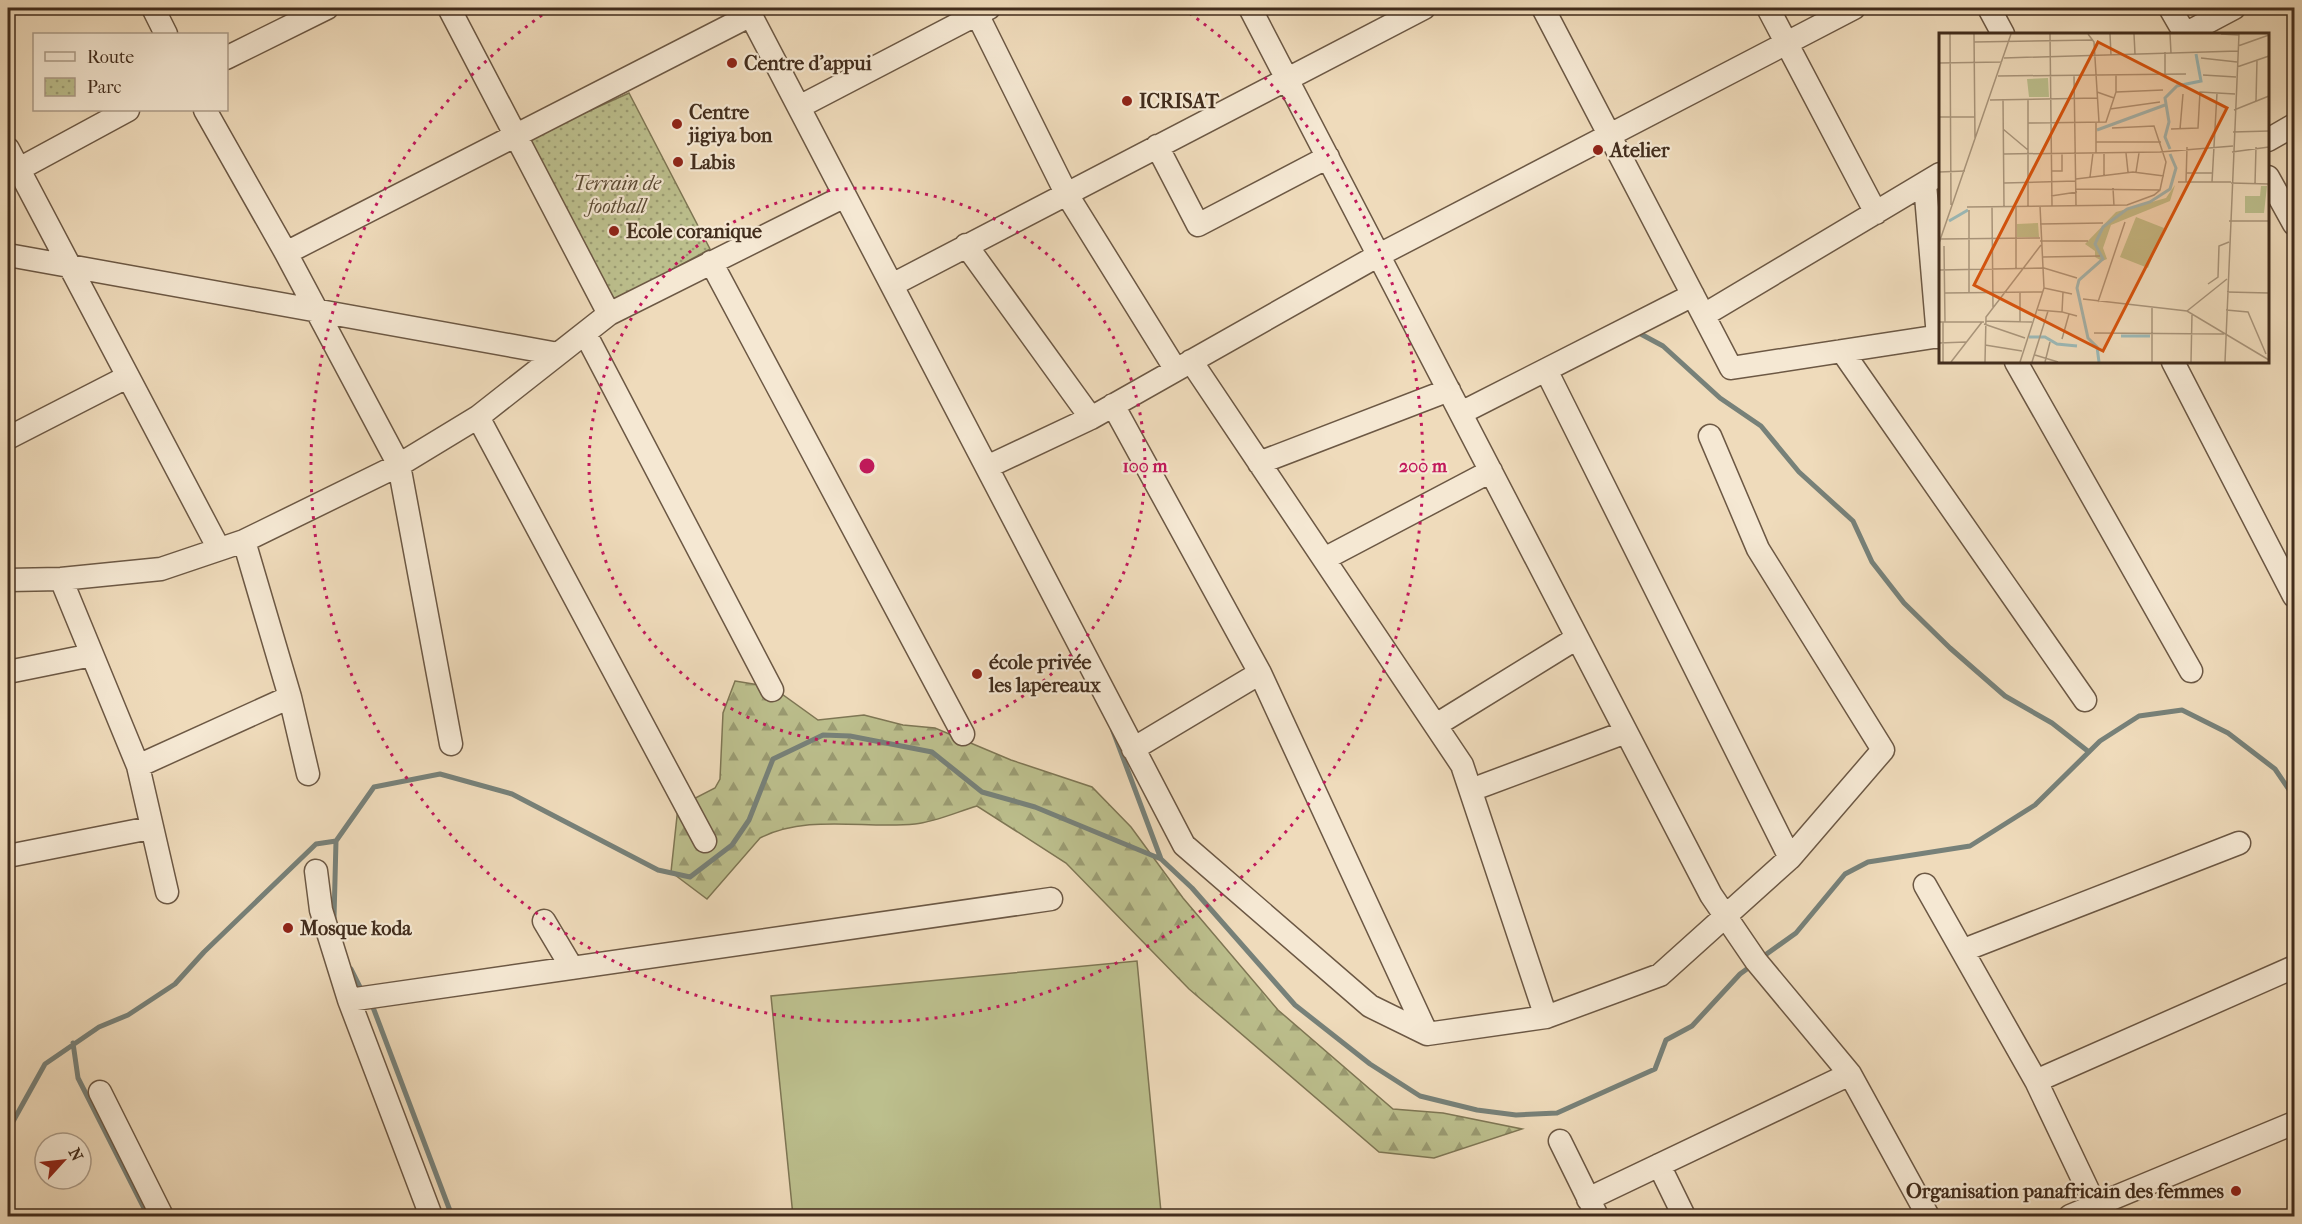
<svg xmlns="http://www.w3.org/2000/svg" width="2302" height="1224" font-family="'IM FELL French Canon',serif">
  <defs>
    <pattern id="forest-firs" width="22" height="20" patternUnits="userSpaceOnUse" patternTransform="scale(1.5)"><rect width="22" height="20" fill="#bcbf8d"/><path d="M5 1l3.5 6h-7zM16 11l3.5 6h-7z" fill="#9a9b72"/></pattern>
    <pattern id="park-dots" width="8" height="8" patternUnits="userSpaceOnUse" patternTransform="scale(1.5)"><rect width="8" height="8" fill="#bcbf8d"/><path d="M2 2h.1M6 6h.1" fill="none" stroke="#9a9b72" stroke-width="1.8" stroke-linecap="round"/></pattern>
  </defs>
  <rect width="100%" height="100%" fill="#efdbbb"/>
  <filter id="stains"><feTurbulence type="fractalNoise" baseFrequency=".00333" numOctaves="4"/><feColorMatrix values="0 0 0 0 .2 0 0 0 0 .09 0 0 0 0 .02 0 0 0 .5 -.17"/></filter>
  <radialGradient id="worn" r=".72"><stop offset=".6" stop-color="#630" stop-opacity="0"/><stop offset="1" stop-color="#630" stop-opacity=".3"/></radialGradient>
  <path fill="#bcbf8d" stroke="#7e7654" stroke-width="1.5" d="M 1137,961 L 1161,1212 L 1115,1216 L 793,1216 L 771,996 Z"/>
  <path fill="url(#forest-firs)" stroke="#7e7654" stroke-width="1.5" d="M 735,681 L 772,687 L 818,720 L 864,715 L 903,725 L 935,728 L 1011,760 L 1092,787 L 1131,827 L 1183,898 L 1278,1010 L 1393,1109 L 1443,1113 L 1522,1129 L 1434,1158 L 1379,1152 L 1189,989 L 1066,863 L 977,806 C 957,812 935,822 915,824 C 864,829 807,814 760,838 L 707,899 L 671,872 L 678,807 L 715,788 L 720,779 L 723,713 Z"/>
  <path fill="url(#park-dots)" stroke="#7e7654" stroke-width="1.5" d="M 629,93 L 710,249 L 609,304 L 524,140 Z"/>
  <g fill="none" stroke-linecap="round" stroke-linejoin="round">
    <path stroke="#778179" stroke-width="5" d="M 1637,332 L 1663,346 L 1720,398 L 1761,426 L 1799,472 L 1853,521 L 1872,562 L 1904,603 L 1950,648 L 2005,696 L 2052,723 L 2089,752
      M 1113,731 L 1161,859
      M 334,918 L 336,841
      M 1761,958 L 1796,933 L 1845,874 L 1868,862 L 1970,846 L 2035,805 L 2100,741 L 2139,716 L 2182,710 L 2228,733 L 2275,769 L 2294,797
      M 351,969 L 363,993
      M 371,1002 L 452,1216
      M 73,1043 L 78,1078 L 148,1216
      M 8,1167 L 11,1165 L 11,1125 L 45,1064 L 99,1027 L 128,1015 L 175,984 L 204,952 L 316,844 L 336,841 L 374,787 L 440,774 L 512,794 L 658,870 L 690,877 L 732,845 L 749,820 L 773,759 L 823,735 L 850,736 L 932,752 L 982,792 L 1035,807 L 1161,859 L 1192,888 L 1295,1005 L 1370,1064 L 1420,1096 L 1477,1110 L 1516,1115 L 1557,1113 L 1655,1069 L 1666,1040 L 1692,1026 L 1740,974 L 1751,966"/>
    <defs>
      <path id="minor" d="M 153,8 L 166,34
        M 449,8 L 609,314
        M 747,8 L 1184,845 L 1370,1006 L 1427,1034 L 1546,1017 L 1660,975 L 1790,858 L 1883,750 L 1758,549 L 1710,436
        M 974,8 L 1066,193 L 1176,370
        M 1250,8 L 1711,895 L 1756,961 L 1850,1074 L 1928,1216
        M 1543,8 L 1731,368 L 1940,336
        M 1768,8 L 1876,213
        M 1989,8 L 2003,34
        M 2170,8 L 2185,34
        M 2185,34 L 2234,8
        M 226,58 L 327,8
        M 799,107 L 989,8
        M 205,110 L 286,253 L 399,465 L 451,744
        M 2268,140 L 2294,125
        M 1157,146 L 1198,225 L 1328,157
        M 8,149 L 219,549
        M 8,175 L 128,110
        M 2268,177 L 2294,224
        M 1925,184 L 1938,337
        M 966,245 L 1091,418
        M 286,253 L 751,15
        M 8,255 L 558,354
        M 711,262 L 963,734
        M 892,285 L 1424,8
        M 1704,315 L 1940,174
        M 585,333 L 772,690
        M 1842,351 L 2085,700
        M 1191,361 L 1462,765 L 1546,1017
        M 2016,362 L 2191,671
        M 2173,362 L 2294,596
        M 1546,370 L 1790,858
        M 1113,405 L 1260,673 L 1427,1034
        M 1461,413 L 1693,295
        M 478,417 L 705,841
        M 8,438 L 127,377
        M 1259,463 L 1449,390
        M 987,467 L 1091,418 L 1379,255 L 1854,8
        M 244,541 L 290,697 L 308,774
        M 1324,559 L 1491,471
        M 61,579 L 138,766
        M 8,580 L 61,579 L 161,569 L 244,541 L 399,465 L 478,417 L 609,314 L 845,196
        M 8,672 L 92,655
        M 1436,725 L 1577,638
        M 1133,749 L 1260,673
        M 1471,790 L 1626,732
        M 8,856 L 150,828
        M 316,871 L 321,910 L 349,1000 L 431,1216
        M 1925,885 L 2036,1081 L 2294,967
        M 167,892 L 138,766 L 290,697
        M 544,921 L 572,968
        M 1964,950 L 2239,843
        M 349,1000 L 1051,899
        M 2036,1081 L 2096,1207
        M 100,1092 L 162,1216
        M 1560,1141 L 1597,1216
        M 1659,1165 L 1684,1216
        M 1588,1199 L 1850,1074
        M 2070,1216 L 2294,1123"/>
    </defs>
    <use href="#minor" stroke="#6c5844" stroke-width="25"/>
    <use href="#minor" stroke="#f5e8d3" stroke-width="22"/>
  </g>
  <g fill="none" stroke="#c2185b" stroke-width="3" stroke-dasharray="3 6">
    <circle cx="867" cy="466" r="278"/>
    <path d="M1182 8A556 556 0 1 1 552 8"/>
  </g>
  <g fill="#8f2418" stroke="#f5e8d3" stroke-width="2">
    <circle cx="732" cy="63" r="6"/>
    <circle cx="1127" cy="101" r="6"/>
    <circle cx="677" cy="124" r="6"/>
    <circle cx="1598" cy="150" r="6"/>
    <circle cx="678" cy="162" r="6"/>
    <circle cx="614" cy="231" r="6"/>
    <circle cx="977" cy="674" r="6"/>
    <circle cx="288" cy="928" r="6"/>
    <circle cx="2236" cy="1191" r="6"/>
  </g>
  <g text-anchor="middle" stroke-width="4.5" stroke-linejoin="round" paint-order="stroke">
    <g font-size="20" font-weight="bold" fill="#412c1c" stroke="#f5e8d3" text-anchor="start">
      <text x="744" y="70">Centre d'appui</text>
      <text x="1139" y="108">ICRISAT</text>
      <text x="689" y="119">Centre<tspan x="689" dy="23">jigiya bon</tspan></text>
      <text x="1610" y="157">Atelier</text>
      <text x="690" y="169">Labis</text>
      <text x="626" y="238">Ecole coranique</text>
      <text x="989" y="669">école privée<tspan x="989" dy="23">les lapereaux</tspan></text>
      <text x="300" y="935">Mosque koda</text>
      <text x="2224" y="1198" text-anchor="end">Organisation panafricain des femmes</text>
    </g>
    <g font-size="20" font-style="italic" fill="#5a4933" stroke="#f5e8d3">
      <text x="617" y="190">Terrain de<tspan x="617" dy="23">football</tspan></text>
    </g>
  </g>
  <g transform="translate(1939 33)">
    <rect width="330" height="330" fill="#efdbbb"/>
    <path d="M 109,45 L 110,64 L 90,64 L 88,46 ZM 322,153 L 328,153 L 325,180 L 306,180 L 306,163 L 321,163 ZM 197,184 L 225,195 L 209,235 L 181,224 Z" fill="#bcbf8d"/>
    <path d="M 236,152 L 231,168 L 172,192 L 164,215 L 168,226 L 163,228 L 156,224 L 156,218 L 146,211 L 177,179 L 227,165 Z" fill="#bcbf8d"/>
    <path d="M 99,190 L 100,204 L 78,204 L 78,191 Z" fill="#bcbf8d"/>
    <path fill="none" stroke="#9bb9b7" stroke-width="3" d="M 158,97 L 226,72M 231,116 L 226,104 L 230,89 L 226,65 L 238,53 L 262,48 L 257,21M 10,188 L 29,177M 182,303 L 211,303M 90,304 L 106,304 L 118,311 L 138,313M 160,329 L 158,314 L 149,305 L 138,255 L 140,247 L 164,226 L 156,211 L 164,194 L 188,176 L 211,169 L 231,156 L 237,135 L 231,121"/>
    <path fill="none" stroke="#a9957b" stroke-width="1.5" d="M 11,1 L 12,172M 35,1 L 36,106M 111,1 L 113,173M 149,1 L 155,9 L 160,89M 171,1 L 172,22M 195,1 L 196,21M 231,1 L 232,20M 282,1 L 300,2M 35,9 L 154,7M 299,13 L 330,2M 226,19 L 226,42M 65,25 L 299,18M 262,25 L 298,29M 0,30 L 63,29M 298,34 L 330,23M 135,42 L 137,173M 264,42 L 297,44M 59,43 L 247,41M 158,59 L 175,65M 177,59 L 224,57M 64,66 L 65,174M 89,66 L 89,173M 51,67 L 158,65M 317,68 L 318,27M 171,76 L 221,69M 295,77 L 330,63M 0,84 L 36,84M 89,90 L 167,89 L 177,59 L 177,42M 64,96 L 89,117M 232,96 L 259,95 L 261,59 L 296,61M 241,96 L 244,61M 294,99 L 330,98M 157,109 L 222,109M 293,119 L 330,114M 157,120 L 157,89M 165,120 L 165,142M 187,120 L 189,139M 65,121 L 221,119 L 294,113M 112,138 L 123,138 L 123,120M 0,139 L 26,138M 197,139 L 200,120M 247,140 L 273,140M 151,144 L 154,120M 137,146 L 194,139 L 225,143M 239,149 L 292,149M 247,149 L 248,114M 273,149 L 278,60M 65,150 L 137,148M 292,150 L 330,151M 316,151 L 317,114M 174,155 L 175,173M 137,156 L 221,157M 112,163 L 138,159M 28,174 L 188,172 L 215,162 L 221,157 L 227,129 L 215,93 L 173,95M 53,174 L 54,276M 77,174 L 77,236M 30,177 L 30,260M 290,188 L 330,188M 101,191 L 164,190M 2,206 L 101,205M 101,208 L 149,208M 0,210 L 72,1M 5,213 L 6,289M 104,224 L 161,223M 0,237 L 105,235 L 138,245M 269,251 L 279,244 L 280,213 L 290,209M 105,255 L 133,261M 81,259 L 81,289M 124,259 L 123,279 L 138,283M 288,259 L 330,260M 6,260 L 104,259M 144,266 L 248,278 L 330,327M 159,269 L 186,189M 99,277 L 123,279M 287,277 L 309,279 L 327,321M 248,278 L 288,246M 47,288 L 93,289M 0,289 L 45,289M 45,291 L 86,305M 155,300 L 285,301M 123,306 L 130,281M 0,310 L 27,309M 46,312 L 83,318M 96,322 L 119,329M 4,329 L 4,289M 12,329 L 43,289M 46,329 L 47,284 L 102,212M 81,329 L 105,255 L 101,173M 93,329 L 109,278M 106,329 L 111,309M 213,329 L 213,275M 252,329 L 253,281M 286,329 L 300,1"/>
    <path fill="#d7540e" fill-opacity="0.15" stroke="#d7540e" stroke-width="3" d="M 159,9 L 288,75 L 164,318 L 35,252 Z"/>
    <rect width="330" height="330" fill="none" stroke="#412c1c" stroke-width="3"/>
  </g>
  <circle cx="867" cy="466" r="9" fill="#c2185b" stroke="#f5e8d3" stroke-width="3"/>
  <g font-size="18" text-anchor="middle" font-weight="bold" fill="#c2185b" stroke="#f5e8d3" stroke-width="4.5" stroke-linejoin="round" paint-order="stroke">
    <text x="1145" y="472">100 m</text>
    <text x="1423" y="472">200 m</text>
  </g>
  <rect width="2302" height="1224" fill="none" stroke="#efdbbb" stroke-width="30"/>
  <rect x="9" y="9" width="2284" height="1206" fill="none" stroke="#412c1c" stroke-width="3"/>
  <rect x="15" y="15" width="2272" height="1194" fill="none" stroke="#412c1c" stroke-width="1.5"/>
  <rect x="33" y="33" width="195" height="78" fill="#f5e8d3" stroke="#ad9d8a" stroke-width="1.5"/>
  <rect x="45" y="52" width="30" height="9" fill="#f5e8d3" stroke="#ad9d8a" stroke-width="1.5"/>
  <text x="87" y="63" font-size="18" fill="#412c1c">Route</text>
  <rect x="45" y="78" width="30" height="18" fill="url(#park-dots)" stroke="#ad9d8a" stroke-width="1.5"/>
  <text x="87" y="93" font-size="18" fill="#412c1c">Parc</text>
  <g transform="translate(63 1161) rotate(63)"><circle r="28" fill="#f5e8d3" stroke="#ad9d8a" stroke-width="1.5"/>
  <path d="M0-4.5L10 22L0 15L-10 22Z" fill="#8f2418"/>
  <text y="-9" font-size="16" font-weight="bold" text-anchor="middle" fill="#412c1c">N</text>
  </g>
  <rect width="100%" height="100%" filter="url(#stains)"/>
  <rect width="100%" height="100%" fill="url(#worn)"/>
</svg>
